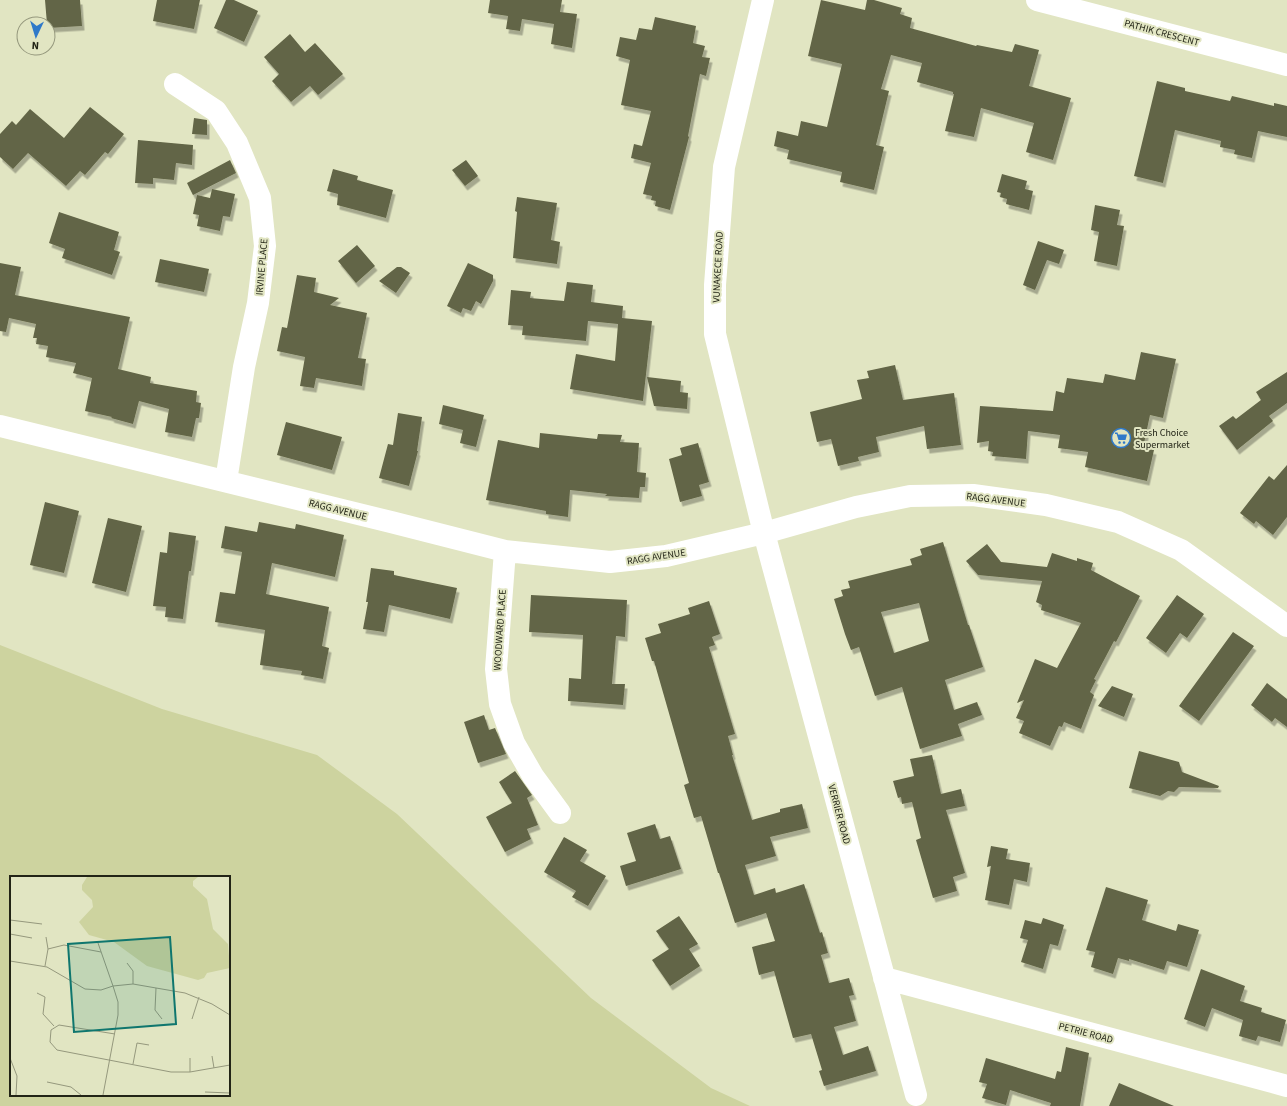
<svg xmlns="http://www.w3.org/2000/svg" width="1287" height="1106" font-family="'Source Sans 3',sans-serif">
  <defs>
    <filter id="shadow"><feDropShadow dx="2.5" dy="4.5" stdDeviation="0" flood-color="#0004"/></filter>
  </defs>
  <rect width="100%" height="100%" fill="#e1e5c2"/>
  <path fill="#cdd39f" fill-rule="evenodd" d="M 0,645 L 162,709 L 317,755 L 397,814 L 591,998 L 711,1088 L 750,1106 L 0,1106 ZM 11,877 L 229,877 L 229,1095 L 11,1095 Z"/>
  <path fill="#626546" fill-rule="evenodd" filter="url(#shadow)" d="M 45,0 L 80,0 L 82,26 L 48,28 L 48,24 L 47,24 Z
    M 157,0 L 200,0 L 194,29 L 153,21 Z
    M 226,0 L 234,0 L 258,11 L 244,42 L 214,28 Z
    M 490,0 L 562,0 L 560,12 L 577,14 L 572,48 L 551,44 L 554,24 L 522,19 L 520,31 L 506,29 L 508,16 L 488,13 Z
    M 821,0 L 865,10 L 867,0 L 874,0 L 902,8 L 900,14 L 912,18 L 910,28 L 976,46 L 977,45 L 1012,52 L 1015,44 L 1039,50 L 1029,86 L 1071,98 L 1053,160 L 1026,152 L 1034,123 L 981,108 L 974,137 L 945,131 L 954,94 L 953,94 L 953,92 L 917,82 L 922,63 L 891,55 L 881,89 L 889,91 L 876,145 L 884,147 L 874,190 L 840,182 L 842,172 L 787,159 L 789,150 L 774,146 L 777,131 L 798,136 L 801,121 L 827,127 L 842,64 L 808,56 Z
    M 655,17 L 696,26 L 693,43 L 705,46 L 702,57 L 710,58 L 706,76 L 700,74 L 688,136 L 689,137 L 670,210 L 655,206 L 656,201 L 651,200 L 652,196 L 643,194 L 651,163 L 631,158 L 634,144 L 642,146 L 651,111 L 621,105 L 630,60 L 616,56 L 620,37 L 636,40 L 639,28 L 652,30 Z
    M 290,34 L 305,52 L 315,43 L 343,74 L 318,95 L 310,86 L 291,102 L 272,81 L 279,74 L 264,57 Z
    M 1157,81 L 1185,88 L 1185,91 L 1230,101 L 1232,96 L 1274,106 L 1274,103 L 1287,106 L 1287,137 L 1258,131 L 1252,158 L 1234,154 L 1235,150 L 1220,147 L 1221,141 L 1175,130 L 1163,183 L 1134,176 Z
    M 90,107 L 124,134 L 108,154 L 105,152 L 85,175 L 80,171 L 66,186 L 28,153 L 13,169 L 0,157 L 0,134 L 12,121 L 16,125 L 30,109 L 64,138 Z
    M 194,118 L 207,120 L 207,135 L 192,134 Z
    M 138,140 L 193,145 L 192,165 L 176,163 L 174,180 L 153,178 L 153,184 L 135,183 Z
    M 230,160 L 236,173 L 193,195 L 187,183 Z
    M 466,160 L 478,176 L 465,186 L 452,170 Z
    M 333,169 L 358,176 L 357,180 L 393,190 L 386,218 L 337,205 L 338,194 L 327,191 Z
    M 1002,174 L 1027,181 L 1025,189 L 1033,191 L 1029,210 L 1006,204 L 1007,199 L 1000,197 L 1001,193 L 997,192 Z
    M 212,189 L 235,194 L 230,217 L 223,216 L 220,231 L 197,226 L 199,215 L 193,214 L 197,195 L 210,198 Z
    M 517,197 L 557,203 L 551,240 L 560,242 L 557,264 L 513,258 L 517,212 L 515,211 Z
    M 1095,205 L 1120,210 L 1117,225 L 1124,226 L 1117,266 L 1094,261 L 1099,232 L 1091,230 Z
    M 59,212 L 119,232 L 114,250 L 120,252 L 112,275 L 62,258 L 65,249 L 49,243 Z
    M 1038,241 L 1064,250 L 1059,264 L 1047,260 L 1035,290 L 1023,285 Z
    M 357,245 L 375,266 L 356,283 L 338,261 Z
    M 160,259 L 209,269 L 204,292 L 155,282 Z
    M 0,263 L 21,267 L 15,295 L 130,317 L 118,369 L 151,377 L 150,383 L 197,391 L 196,402 L 201,403 L 199,418 L 196,418 L 192,437 L 165,432 L 169,409 L 139,401 L 133,424 L 111,418 L 112,417 L 85,411 L 92,378 L 73,373 L 76,363 L 46,357 L 48,346 L 36,344 L 37,338 L 33,338 L 36,324 L 9,318 L 6,332 L 0,331 Z
    M 468,263 L 493,275 L 493,281 L 481,304 L 476,301 L 471,311 L 463,308 L 461,313 L 447,306 Z
    M 397,267 L 401,267 L 410,273 L 396,293 L 379,281 Z
    M 297,275 L 316,278 L 314,292 L 339,298 L 330,305 L 367,313 L 358,358 L 366,359 L 362,386 L 316,378 L 314,388 L 300,386 L 305,357 L 277,351 L 282,327 L 287,328 Z
    M 567,282 L 593,285 L 591,302 L 623,306 L 622,318 L 652,321 L 643,401 L 570,389 L 576,354 L 615,361 L 618,324 L 588,321 L 586,341 L 522,335 L 523,326 L 508,325 L 511,290 L 531,292 L 530,298 L 564,301 Z
    M 1141,352 L 1176,359 L 1163,418 L 1150,415 L 1143,448 L 1154,450 L 1147,481 L 1085,467 L 1088,452 L 1058,448 L 1060,435 L 1028,431 L 1026,459 L 992,456 L 993,452 L 988,451 L 989,441 L 977,443 L 980,406 L 1053,411 L 1056,391 L 1064,393 L 1067,378 L 1103,383 L 1105,374 L 1135,380 Z
    M 895,365 L 903,400 L 954,393 L 961,445 L 927,449 L 924,426 L 876,437 L 879,452 L 858,457 L 859,461 L 838,466 L 831,439 L 817,442 L 810,412 L 862,399 L 857,380 L 869,378 L 867,371 Z
    M 1287,372 L 1287,403 L 1269,416 L 1273,421 L 1237,450 L 1219,426 L 1233,416 L 1236,419 L 1261,400 L 1256,392 Z
    M 647,377 L 681,381 L 680,392 L 688,393 L 687,409 L 654,406 Z
    M 443,405 L 484,415 L 476,447 L 460,443 L 463,430 L 439,424 Z
    M 398,413 L 422,417 L 417,451 L 418,451 L 409,486 L 379,478 L 388,444 L 393,445 Z
    M 286,422 L 342,437 L 332,470 L 277,455 Z
    M 540,433 L 597,439 L 598,434 L 622,435 L 620,442 L 639,443 L 637,472 L 646,473 L 645,487 L 640,487 L 639,498 L 605,496 L 607,494 L 570,490 L 568,517 L 546,514 L 546,511 L 486,500 L 498,440 L 539,448 Z
    M 698,443 L 709,482 L 699,485 L 702,496 L 680,502 L 669,459 L 682,455 L 680,448 Z
    M 1287,465 L 1287,517 L 1273,535 L 1256,521 L 1254,524 L 1240,513 L 1269,476 L 1274,480 Z
    M 45,502 L 79,511 L 64,573 L 30,565 Z
    M 108,518 L 142,526 L 126,592 L 92,583 Z
    M 259,522 L 295,529 L 296,524 L 344,535 L 335,577 L 272,563 L 266,594 L 329,607 L 322,646 L 329,648 L 323,679 L 301,675 L 302,671 L 260,665 L 265,630 L 215,622 L 220,592 L 235,594 L 242,552 L 221,548 L 225,526 L 257,532 Z
    M 169,532 L 196,536 L 191,571 L 189,571 L 183,619 L 165,617 L 166,607 L 153,606 L 160,552 L 167,553 Z
    M 943,542 L 968,625 L 969,625 L 983,667 L 945,680 L 954,710 L 977,702 L 982,715 L 958,724 L 962,736 L 920,749 L 902,687 L 875,696 L 859,647 L 851,650 L 845,634 L 834,599 L 843,596 L 841,590 L 850,588 L 848,581 L 912,565 L 910,559 L 922,555 L 920,549 ZM 919,603 L 929,641 L 894,653 L 881,612 Z
    M 987,544 L 1001,562 L 1047,567 L 1052,553 L 1077,561 L 1077,558 L 1093,563 L 1091,570 L 1140,596 L 1116,642 L 1114,641 L 1094,679 L 1096,680 L 1090,692 L 1094,695 L 1081,729 L 1064,722 L 1062,727 L 1059,726 L 1050,746 L 1019,733 L 1024,721 L 1016,718 L 1024,700 L 1017,703 L 1035,659 L 1057,668 L 1081,623 L 1041,610 L 1042,605 L 1036,602 L 1042,581 L 978,575 L 966,561 Z
    M 371,568 L 394,571 L 394,575 L 457,588 L 450,619 L 389,605 L 384,632 L 363,629 L 368,602 L 366,602 Z
    M 531,595 L 627,600 L 625,637 L 616,636 L 612,684 L 625,684 L 623,705 L 568,701 L 569,678 L 581,679 L 583,635 L 529,632 Z
    M 1177,595 L 1204,614 L 1187,638 L 1180,633 L 1166,653 L 1146,638 Z
    M 709,601 L 720,634 L 712,637 L 715,645 L 709,647 L 735,734 L 728,736 L 733,755 L 732,755 L 752,820 L 780,812 L 780,809 L 802,804 L 808,828 L 770,837 L 776,856 L 745,865 L 754,895 L 775,888 L 776,893 L 804,884 L 820,933 L 822,932 L 828,953 L 821,955 L 829,983 L 849,978 L 854,995 L 849,996 L 856,1021 L 834,1027 L 843,1055 L 868,1046 L 876,1071 L 824,1086 L 819,1071 L 822,1070 L 811,1034 L 793,1038 L 774,971 L 759,975 L 752,947 L 775,941 L 766,913 L 735,923 L 719,873 L 718,873 L 701,816 L 694,818 L 684,785 L 689,783 L 654,661 L 652,661 L 645,638 L 661,633 L 658,624 L 690,614 L 688,608 Z
    M 1233,632 L 1254,646 L 1199,721 L 1179,706 Z
    M 1267,683 L 1287,699 L 1287,727 L 1275,718 L 1272,722 L 1251,705 Z
    M 1112,686 L 1133,694 L 1124,717 L 1098,706 Z
    M 484,715 L 489,730 L 495,728 L 506,754 L 478,763 L 464,722 Z
    M 1139,751 L 1179,762 L 1182,772 L 1219,786 L 1218,788 L 1179,787 L 1174,792 L 1168,791 L 1160,796 L 1129,788 Z
    M 932,755 L 941,794 L 961,789 L 965,806 L 946,810 L 965,873 L 953,877 L 957,891 L 933,898 L 916,840 L 921,838 L 912,802 L 902,804 L 901,797 L 898,798 L 893,781 L 914,776 L 910,759 Z
    M 515,771 L 532,795 L 527,798 L 538,825 L 527,829 L 531,839 L 505,852 L 486,817 L 512,803 L 499,782 Z
    M 655,824 L 660,839 L 670,836 L 681,869 L 626,886 L 620,866 L 636,861 L 627,833 Z
    M 564,837 L 587,850 L 580,861 L 606,876 L 588,906 L 572,897 L 576,891 L 544,872 Z
    M 991,846 L 1008,849 L 1006,859 L 1030,863 L 1027,882 L 1014,879 L 1009,905 L 985,900 L 991,866 L 987,867 Z
    M 1106,887 L 1148,900 L 1142,920 L 1176,931 L 1178,924 L 1199,930 L 1187,967 L 1167,961 L 1164,970 L 1129,959 L 1129,961 L 1118,958 L 1113,974 L 1091,967 L 1095,952 L 1086,950 Z
    M 679,916 L 698,944 L 689,949 L 700,966 L 670,986 L 652,960 L 669,949 L 656,931 Z
    M 1043,918 L 1064,925 L 1058,946 L 1050,944 L 1043,969 L 1021,962 L 1028,940 L 1020,938 L 1025,920 L 1041,924 Z
    M 1201,969 L 1245,986 L 1240,1001 L 1262,1008 L 1261,1012 L 1286,1020 L 1280,1042 L 1258,1036 L 1256,1041 L 1239,1036 L 1243,1020 L 1212,1008 L 1205,1027 L 1184,1019 Z
    M 1066,1047 L 1089,1053 L 1080,1106 L 1050,1106 L 1051,1103 L 1010,1090 L 1006,1105 L 982,1098 L 987,1084 L 979,1082 L 986,1058 L 1055,1079 L 1057,1071 L 1061,1072 Z
    M 1119,1083 L 1174,1106 L 1109,1106 Z"/>
  <g fill="none" stroke-linecap="round" stroke-linejoin="round">
    <path stroke="#fff" stroke-width="22" d="M 1037,0 L 1287,65
      M 175,84 L 216,111 L 237,143 L 260,198 L 265,246 L 258,303 L 244,367 L 226,481
      M 0,426 L 391,522 L 505,551 L 610,562 L 666,556 L 764,533 L 916,1095
      M 505,551 L 496,669 L 500,704 L 514,743 L 533,776 L 560,813
      M 884,978 L 1287,1086"/>
    <path stroke="#fff" stroke-width="22" d="M 763,0 L 724,167 L 715,285 L 715,334 L 764,533 L 856,507 L 910,496 L 973,495 L 1046,505 L 1118,522 L 1181,550 L 1287,626"/>
  </g>
  <defs>
    <symbol id="supermarket-ring" viewBox="-11 -11 22 22"><circle r="9.5" fill="#e1e5c2" stroke="#2f79c9" stroke-width="1.5"/><path d="M-6-5.5h2.5l.6 2H6L4.5 2H-2.5L-4.4-4H-6ZM-1.5 3.2a1.3 1.3 0 1 0 .1 0ZM3 3.2a1.3 1.3 0 1 0 .1 0Z" fill="#2f79c9"/></symbol>
  </defs>
  <g fill-rule="evenodd">
    <use href="#supermarket-ring" x="1110" y="427" width="22" height="22"/>
  </g>
  <g text-anchor="middle" stroke-width="4" stroke-linejoin="round" paint-order="stroke">
    <g font-size="10" fill="#222416" stroke="#e1e5c2">
      <text transform="translate(1162 32) rotate(15)" y="4">PATHIK CRESCENT</text>
      <text transform="translate(261 267) rotate(-85)" y="4">IRVINE PLACE</text>
      <text transform="translate(717 267) rotate(-87)" y="4">VUNAKECE ROAD</text>
      <text transform="translate(996 499) rotate(7)" y="4">RAGG AVENUE</text>
      <text transform="translate(338 509) rotate(14)" y="4">RAGG AVENUE</text>
      <text transform="translate(656 556) rotate(-9)" y="4">RAGG AVENUE</text>
      <text transform="translate(499 630) rotate(-86)" y="4">WOODWARD PLACE</text>
      <text transform="translate(840 814) rotate(75)" y="4">VERRIER ROAD</text>
      <text transform="translate(1086 1032) rotate(15)" y="4">PETRIE ROAD</text>
    </g>
    <g font-size="10" fill="#222416" stroke="#e1e5c2" text-anchor="start">
      <text x="1135" y="436">Fresh Choice<tspan x="1135" dy="12">Supermarket</tspan></text>
    </g>
  </g>
  <g transform="translate(10 876)">
    <rect width="220" height="220" fill="#e1e5c2"/>
    <path d="M 77,1 L 188,1 L 183,5 L 183,10 L 197,23 L 203,53 L 218,68 L 220,92 L 197,97 L 194,102 L 188,104 L 137,90 L 104,66 L 79,59 L 69,46 L 83,31 L 82,24 L 72,14 L 72,9 Z" fill="#cdd39f"/>
    <path fill="none" stroke="#95987d" stroke-width="1" d="M 0,44 L 32,48M 0,58 L 22,62M 36,61 L 38,73M 88,67 L 103,110 L 123,108 L 175,117 L 202,128 L 220,139M 0,85 L 37,91 L 75,113 L 91,114 L 103,110 L 108,126 L 108,139 L 93,219M 117,87 L 123,95 L 123,108M 35,90 L 38,73 L 54,69 L 91,76M 146,112 L 145,134 L 152,143M 27,117 L 35,121 L 33,138 L 44,150M 182,143 L 189,121M 105,158 L 49,149 L 41,154 L 40,166 L 47,174 L 161,196 L 180,196 L 220,189M 202,180 L 204,192M 0,182 L 7,200 L 6,219M 180,182 L 180,196M 123,188 L 127,167 L 139,169M 37,206 L 61,211 L 71,219M 195,216 L 220,217"/>
    <path fill="#0f766e" fill-opacity="0.15" stroke="#0f766e" stroke-width="2" d="M 160,61 L 166,148 L 64,156 L 58,68 Z"/>
    <rect width="220" height="220" fill="none" stroke="#222416" stroke-width="2"/>
  </g>
  <g transform="translate(36 36) rotate(184)"><circle r="19" fill="#e1e5c2" stroke="#95987d"/>
  <path d="M0-3L7 15L0 10L-7 15Z" fill="#2f79c9"/>
  <text y="-6" font-size="11" font-weight="bold" text-anchor="middle" fill="#222416">N</text>
  </g>
</svg>
